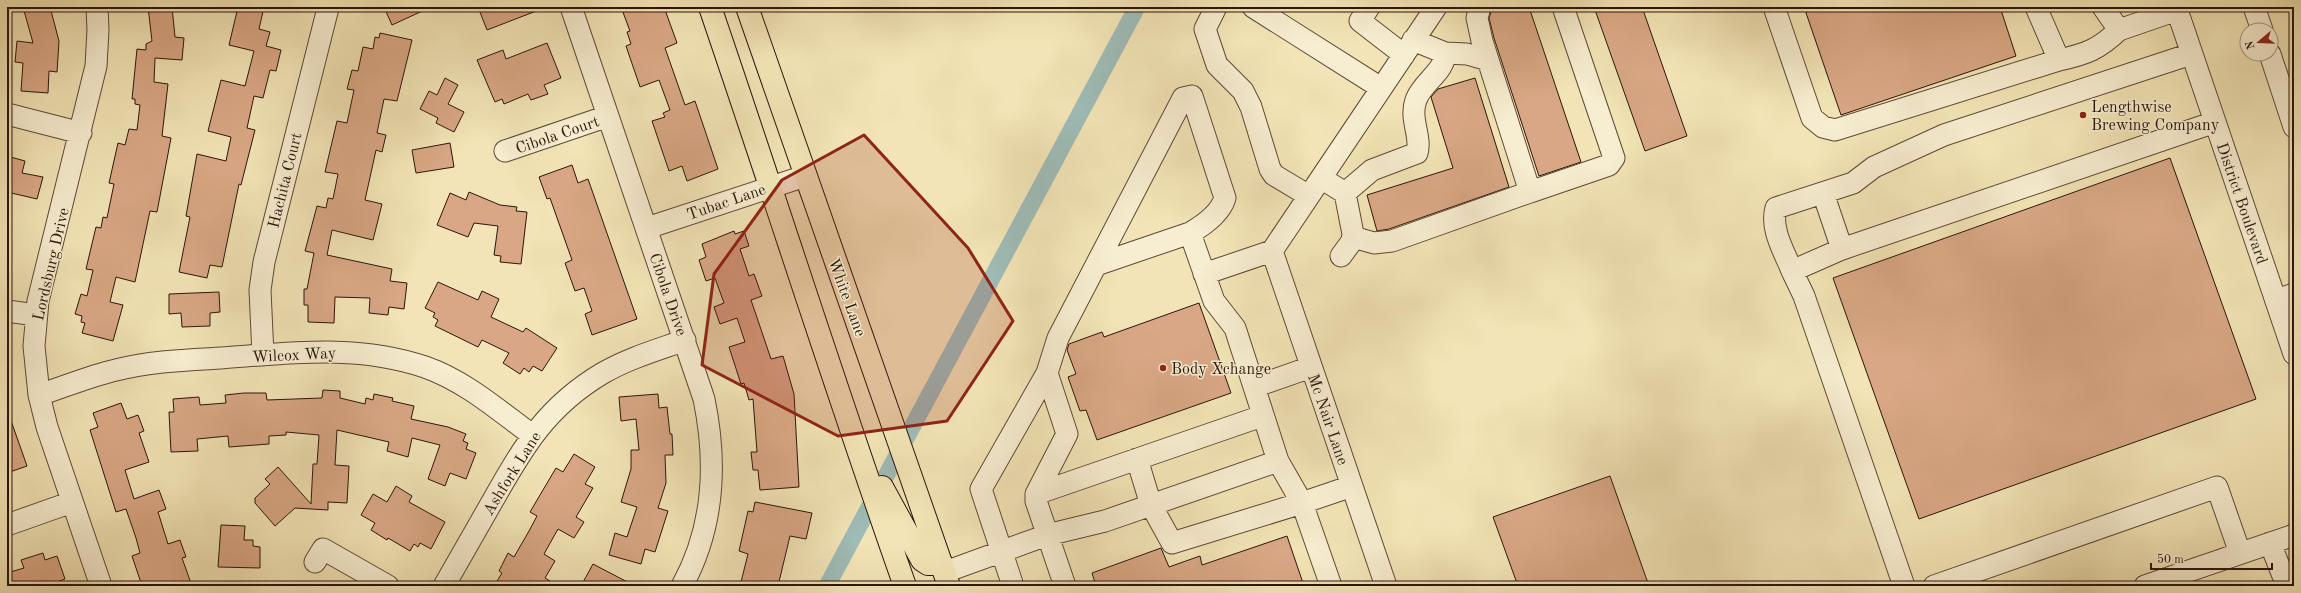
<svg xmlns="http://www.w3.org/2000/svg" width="2301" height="593" font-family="'Old Standard TT',serif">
  <rect width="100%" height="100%" fill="#f2e4b6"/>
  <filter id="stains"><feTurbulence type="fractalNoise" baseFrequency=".005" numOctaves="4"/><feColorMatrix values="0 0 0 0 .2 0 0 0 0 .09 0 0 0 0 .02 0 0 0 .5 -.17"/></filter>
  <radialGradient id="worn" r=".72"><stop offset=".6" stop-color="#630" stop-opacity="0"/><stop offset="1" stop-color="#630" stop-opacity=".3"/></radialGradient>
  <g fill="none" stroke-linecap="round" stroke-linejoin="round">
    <path stroke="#9ebcb7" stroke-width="17" d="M 827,586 L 1137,7"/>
  </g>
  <path fill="#d9a785" stroke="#2b150a" d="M 23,7 L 50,7 L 59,41 L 57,72 L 49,71 L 48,93 L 21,91 L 23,63 L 15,62 L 17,41 L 33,43 Z
    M 148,7 L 172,7 L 175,37 L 184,38 L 182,60 L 155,58 L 154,82 L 168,84 L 162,136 L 171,138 L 157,212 L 150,211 L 135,282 L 116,277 L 110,302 L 123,305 L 113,341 L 82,333 L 85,323 L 81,322 L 82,316 L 75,314 L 81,294 L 87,296 L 93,270 L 86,269 L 96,227 L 101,228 L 103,217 L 107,218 L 114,184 L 109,183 L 118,143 L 125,145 L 129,129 L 137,130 L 140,105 L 135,104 L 135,99 L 132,99 L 137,49 L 146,50 L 146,44 L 152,41 Z
    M 238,7 L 264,7 L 259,29 L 270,32 L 266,46 L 281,50 L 276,71 L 270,70 L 263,98 L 254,96 L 247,128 L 255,130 L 241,185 L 239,184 L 222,267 L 210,265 L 207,278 L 179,272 L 190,217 L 186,216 L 197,154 L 226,161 L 231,137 L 208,131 L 221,80 L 245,86 L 254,51 L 229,45 Z
    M 384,7 L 431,7 L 392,25 Z
    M 478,7 L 544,7 L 544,8 L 487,30 Z
    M 621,7 L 664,7 L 677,43 L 665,48 L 685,105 L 695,101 L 718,169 L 687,181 L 682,166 L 669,171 L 652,121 L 665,117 L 663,113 L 670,110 L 659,80 L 640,87 L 626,46 L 631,44 L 627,32 L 630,31 Z
    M 1496,7 L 1529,7 L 1581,162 L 1539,176 L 1494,38 L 1489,18 L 1492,9 Z
    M 1594,7 L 1642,7 L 1687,136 L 1645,151 Z
    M 1804,7 L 2000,7 L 2016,56 L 1841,115 Z
    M 380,33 L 412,40 L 397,101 L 384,99 L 377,133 L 386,135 L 382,152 L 376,150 L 365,200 L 382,204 L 373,240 L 332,230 L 327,255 L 392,269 L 390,281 L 407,283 L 404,309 L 389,307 L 388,315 L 369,313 L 370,298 L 335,297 L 334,323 L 308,322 L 308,305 L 304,305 L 304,289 L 307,289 L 314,253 L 305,251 L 317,206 L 326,208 L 328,198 L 333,199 L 338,174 L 325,172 L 337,121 L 347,123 L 354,90 L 347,89 L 352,70 L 358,71 L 363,47 L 373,49 L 375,37 L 379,38 Z
    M 547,43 L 561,78 L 544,85 L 548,94 L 531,100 L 528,94 L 504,104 L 502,99 L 495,102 L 477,60 L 503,50 L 506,59 Z
    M 445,78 L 458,85 L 448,104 L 464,112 L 454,132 L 436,123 L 438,118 L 420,109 L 429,91 L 437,95 Z
    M 1475,78 L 1509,187 L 1389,229 L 1377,231 L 1367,195 L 1453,168 L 1431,97 L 1438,89 Z
    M 450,143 L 454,167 L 416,173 L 412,150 Z
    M 7,156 L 25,161 L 22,173 L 43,177 L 37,199 L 7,192 Z
    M 2170,158 L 2256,399 L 1919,519 L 1833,278 Z
    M 572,165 L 578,183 L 588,179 L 637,319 L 592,335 L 585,314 L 592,311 L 584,288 L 575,291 L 565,263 L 572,260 L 550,198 L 547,199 L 539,177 Z
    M 469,192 L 500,205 L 517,207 L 516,211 L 527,212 L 521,264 L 500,262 L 501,256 L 494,255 L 498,226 L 474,223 L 468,237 L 437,225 L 450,193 L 466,200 Z
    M 734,231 L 735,234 L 744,231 L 749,246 L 740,249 L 749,276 L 754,274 L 762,296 L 751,300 L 771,359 L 783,356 L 794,394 L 799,487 L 760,490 L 758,470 L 753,470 L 751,452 L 757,452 L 753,399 L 749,400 L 744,383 L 741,384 L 729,347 L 745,342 L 737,318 L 720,324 L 714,307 L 724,303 L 715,278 L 706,281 L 699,260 L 706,257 L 702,244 Z
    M 438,282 L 478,300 L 482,291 L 499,299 L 491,317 L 523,332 L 526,328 L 557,348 L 542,371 L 533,366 L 529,372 L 524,368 L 520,374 L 503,363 L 509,353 L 482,340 L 478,347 L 435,326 L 438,320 L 433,317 L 435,313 L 425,308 Z
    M 219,292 L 220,312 L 210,313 L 210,326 L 182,327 L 181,313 L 169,314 L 169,294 Z
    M 1199,303 L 1231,393 L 1097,440 L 1086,410 L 1080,411 L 1068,377 L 1076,374 L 1067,350 L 1069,344 L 1102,332 L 1104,337 Z
    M 323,390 L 340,391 L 340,398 L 365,404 L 366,398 L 373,400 L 374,394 L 393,398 L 392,401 L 414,406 L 411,419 L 448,427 L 466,434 L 463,441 L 468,443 L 466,449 L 476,453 L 466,479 L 450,473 L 445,486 L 428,479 L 440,445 L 412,438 L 408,457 L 387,451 L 389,442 L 337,430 L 335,465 L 349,466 L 347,503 L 328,502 L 328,510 L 295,508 L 275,526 L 255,503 L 255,498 L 270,484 L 265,479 L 278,467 L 311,504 L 313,464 L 317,464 L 319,435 L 286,432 L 286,435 L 269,436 L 269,444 L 229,447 L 228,436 L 197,439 L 198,451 L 171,452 L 169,412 L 174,412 L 173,399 L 199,397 L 200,405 L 226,403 L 225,395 L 244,393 L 266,393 L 267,400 L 322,398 Z
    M 658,394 L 659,408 L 667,407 L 670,434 L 672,434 L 673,455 L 665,455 L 666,483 L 658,508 L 668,511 L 655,552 L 645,549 L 641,564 L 609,555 L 615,533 L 627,537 L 637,507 L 621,502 L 631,469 L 631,450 L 639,450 L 636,419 L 621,421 L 619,397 Z
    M 121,403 L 127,419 L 138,415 L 144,431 L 139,433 L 149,462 L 125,470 L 134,499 L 159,490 L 166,509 L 158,512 L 168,544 L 180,540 L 186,557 L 182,558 L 192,586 L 142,586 L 132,556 L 140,553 L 136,538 L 126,509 L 116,512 L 90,430 L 98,427 L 93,413 Z
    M 9,415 L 27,466 L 7,473 L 7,416 Z
    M 574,454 L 595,467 L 585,484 L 593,488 L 576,517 L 584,522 L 574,538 L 558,529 L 544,554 L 555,561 L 545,578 L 558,586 L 494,586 L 502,573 L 499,571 L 508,553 L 514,557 L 529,531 L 537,516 L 530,512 L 556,468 L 563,472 Z
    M 1610,476 L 1649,586 L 1518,586 L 1493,517 Z
    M 396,486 L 412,496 L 409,502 L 445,522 L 431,549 L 420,543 L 418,547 L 414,544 L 410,551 L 388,538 L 387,540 L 371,530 L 375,523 L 361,515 L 373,494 L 387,502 Z
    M 755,502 L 812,513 L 806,539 L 790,536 L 778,586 L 740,586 L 748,554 L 739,551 L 748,511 L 753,512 Z
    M 221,525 L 245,526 L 244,540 L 253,540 L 253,546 L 260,547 L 260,568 L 218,567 Z
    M 1287,536 L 1304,586 L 1096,586 L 1092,573 L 1161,548 L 1169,567 L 1200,556 L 1202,565 Z
    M 43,553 L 45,560 L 57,556 L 65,579 L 46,586 L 7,586 L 7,573 L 24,568 L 21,560 Z
    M 593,564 L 635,586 L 581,586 Z"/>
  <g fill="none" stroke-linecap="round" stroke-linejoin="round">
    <defs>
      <path id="minor" d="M 97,7 L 98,30 L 96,66 L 38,301 L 34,346 L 39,395 L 47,427 L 101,586
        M 571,7 L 704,399 C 717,462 714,528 682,586
        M 1216,7 L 1205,29 L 1217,65 L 1243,91 L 1251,107 L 1270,169 L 1274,175 L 1309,196
        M 1253,7 L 1381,88
        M 1369,7 L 1360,21 L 1404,55
        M 1480,7 L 1477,18 L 1482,41 L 1530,192 L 1609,165 L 1614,158 L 1563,7
        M 1774,7 L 1812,118 L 1823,127 L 1835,130 L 2059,60
        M 2036,7 L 2059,60 C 2087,54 2099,49 2119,30
        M 2103,7 L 2119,30 L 2177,10
        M 2176,7 L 2294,354
        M 2254,7 L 2262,30
        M 1445,53 L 1467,54 L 1488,60
        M 2270,54 L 2294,127
        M 7,114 L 81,133
        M 505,151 L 608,116
        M 1321,178 L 1345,193 L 1372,170 L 1417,153 C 1422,137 1409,119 1416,100 C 1422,82 1445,72 1445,53 L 1413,40
        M 1823,193 L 1842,249
        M 647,228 L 805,176
        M 1353,237 L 1374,243 L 1392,241 L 1530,192
        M 1272,251 L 1386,586
        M 1341,256 L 1352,241 L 1353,234 L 1345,193
        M 1096,265 L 1190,233
        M 1792,271 C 1784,251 1770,229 1776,208 L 1853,183 L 1874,167 L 1944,135 L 2191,54
        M 1204,274 L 1272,251 L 1436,7
        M 2276,300 L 2294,294
        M 7,311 L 36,315
        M 263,355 L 260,290 L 264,262 L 328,8
        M 1047,373 L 1067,434 L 1036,494 L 1036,501 L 1065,586
        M 1254,387 L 1311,367
        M 39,395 C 64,387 90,376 116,370 C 151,361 186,360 221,358 C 291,353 358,344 425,367 C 465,381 498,410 532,435
        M 1137,459 L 1151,505 L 1172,543 L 1302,503 L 1352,486
        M 1036,494 L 1262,416
        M 7,525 L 72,502
        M 2270,543 L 2287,586
        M 315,562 L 323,549 L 388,586
        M 945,572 L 1047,535 L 1105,521 L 1278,461
        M 444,586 C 460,558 476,530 492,502 C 523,447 547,406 603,373 C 629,358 657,350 685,340
        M 1013,586 L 981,489 L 1047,373 L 1058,338 L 1183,98 L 1192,96 L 1225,198 C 1220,214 1204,225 1190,233 L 1214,301 L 1235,328 L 1278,461 L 1302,503 L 1331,586
        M 1904,586 L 1804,296 L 1792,271 L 1842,249 L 2215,122
        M 1934,586 L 2217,487 L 2240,553
        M 2145,586 L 2294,535"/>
      <path id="major" d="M 710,7 C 776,200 837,394 905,586
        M 747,7 L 949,586
        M 882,487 L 922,560 L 928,564 L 942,564"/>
    </defs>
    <use href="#minor" stroke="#5d4935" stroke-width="23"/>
    <use href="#major" stroke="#2b150a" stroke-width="24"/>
    <use href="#minor" stroke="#f7edd0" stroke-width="21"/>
    <use href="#major" stroke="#f2e4b6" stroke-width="22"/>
  </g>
  <path fill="#8f2418" fill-opacity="0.2" stroke="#8f2418" stroke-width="3" stroke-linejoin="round" d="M 864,135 L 968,248 L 1013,321 L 947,421 L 838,436 L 702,365 L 714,274 L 782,180 Z"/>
  <g fill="#8f2418" stroke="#f7edd0" stroke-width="1.5">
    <circle cx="2083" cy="115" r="4"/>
    <circle cx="1163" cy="368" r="4"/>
  </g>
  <g text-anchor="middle" stroke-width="3" stroke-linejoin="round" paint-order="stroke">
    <g font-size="16" fill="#2b150a" stroke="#f7edd0" text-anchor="start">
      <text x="2091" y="112">Lengthwise<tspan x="2091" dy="18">Brewing Company</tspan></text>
      <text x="1171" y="374">Body Xchange</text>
    </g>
    <g font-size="16" fill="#2b150a" stroke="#f7edd0">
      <text transform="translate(557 134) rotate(-19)" y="6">Cibola Court</text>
      <text transform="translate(284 180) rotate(-76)" y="6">Hachita Court</text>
      <text transform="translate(726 201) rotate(-19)" y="6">Tubac Lane</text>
      <text transform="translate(2243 203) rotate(71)" y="6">District Boulevard</text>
      <text transform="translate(50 264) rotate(-77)" y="6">Lordsburg Drive</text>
      <text transform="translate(669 294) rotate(71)" y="6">Cibola Drive</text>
      <text transform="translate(848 297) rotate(70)" y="6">White Lane</text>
      <text transform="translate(294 354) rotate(-3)" y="6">Wilcox Way</text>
      <text transform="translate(1329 419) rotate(71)" y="6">Mc Nair Lane</text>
      <text transform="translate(511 473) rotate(-58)" y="6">Ashfork Lane</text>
    </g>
  </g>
  <rect width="2301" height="593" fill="none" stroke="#f2e4b6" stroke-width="24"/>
  <rect x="8" y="8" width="2285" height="577" fill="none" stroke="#2b150a" stroke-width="2"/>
  <rect x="12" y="12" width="2277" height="569" fill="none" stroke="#2b150a"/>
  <g transform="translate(2259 42) rotate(251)"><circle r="19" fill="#f7edd0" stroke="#a59781"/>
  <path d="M0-3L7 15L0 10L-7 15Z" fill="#8f2418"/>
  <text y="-6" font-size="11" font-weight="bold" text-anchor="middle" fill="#2b150a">N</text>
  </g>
  <path d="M2151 563v6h121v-6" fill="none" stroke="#2b150a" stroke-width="2"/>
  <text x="2157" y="563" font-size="12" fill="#2b150a" stroke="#f7edd0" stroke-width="3" paint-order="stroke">50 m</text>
  <rect width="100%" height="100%" filter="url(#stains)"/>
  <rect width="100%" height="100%" fill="url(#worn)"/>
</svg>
